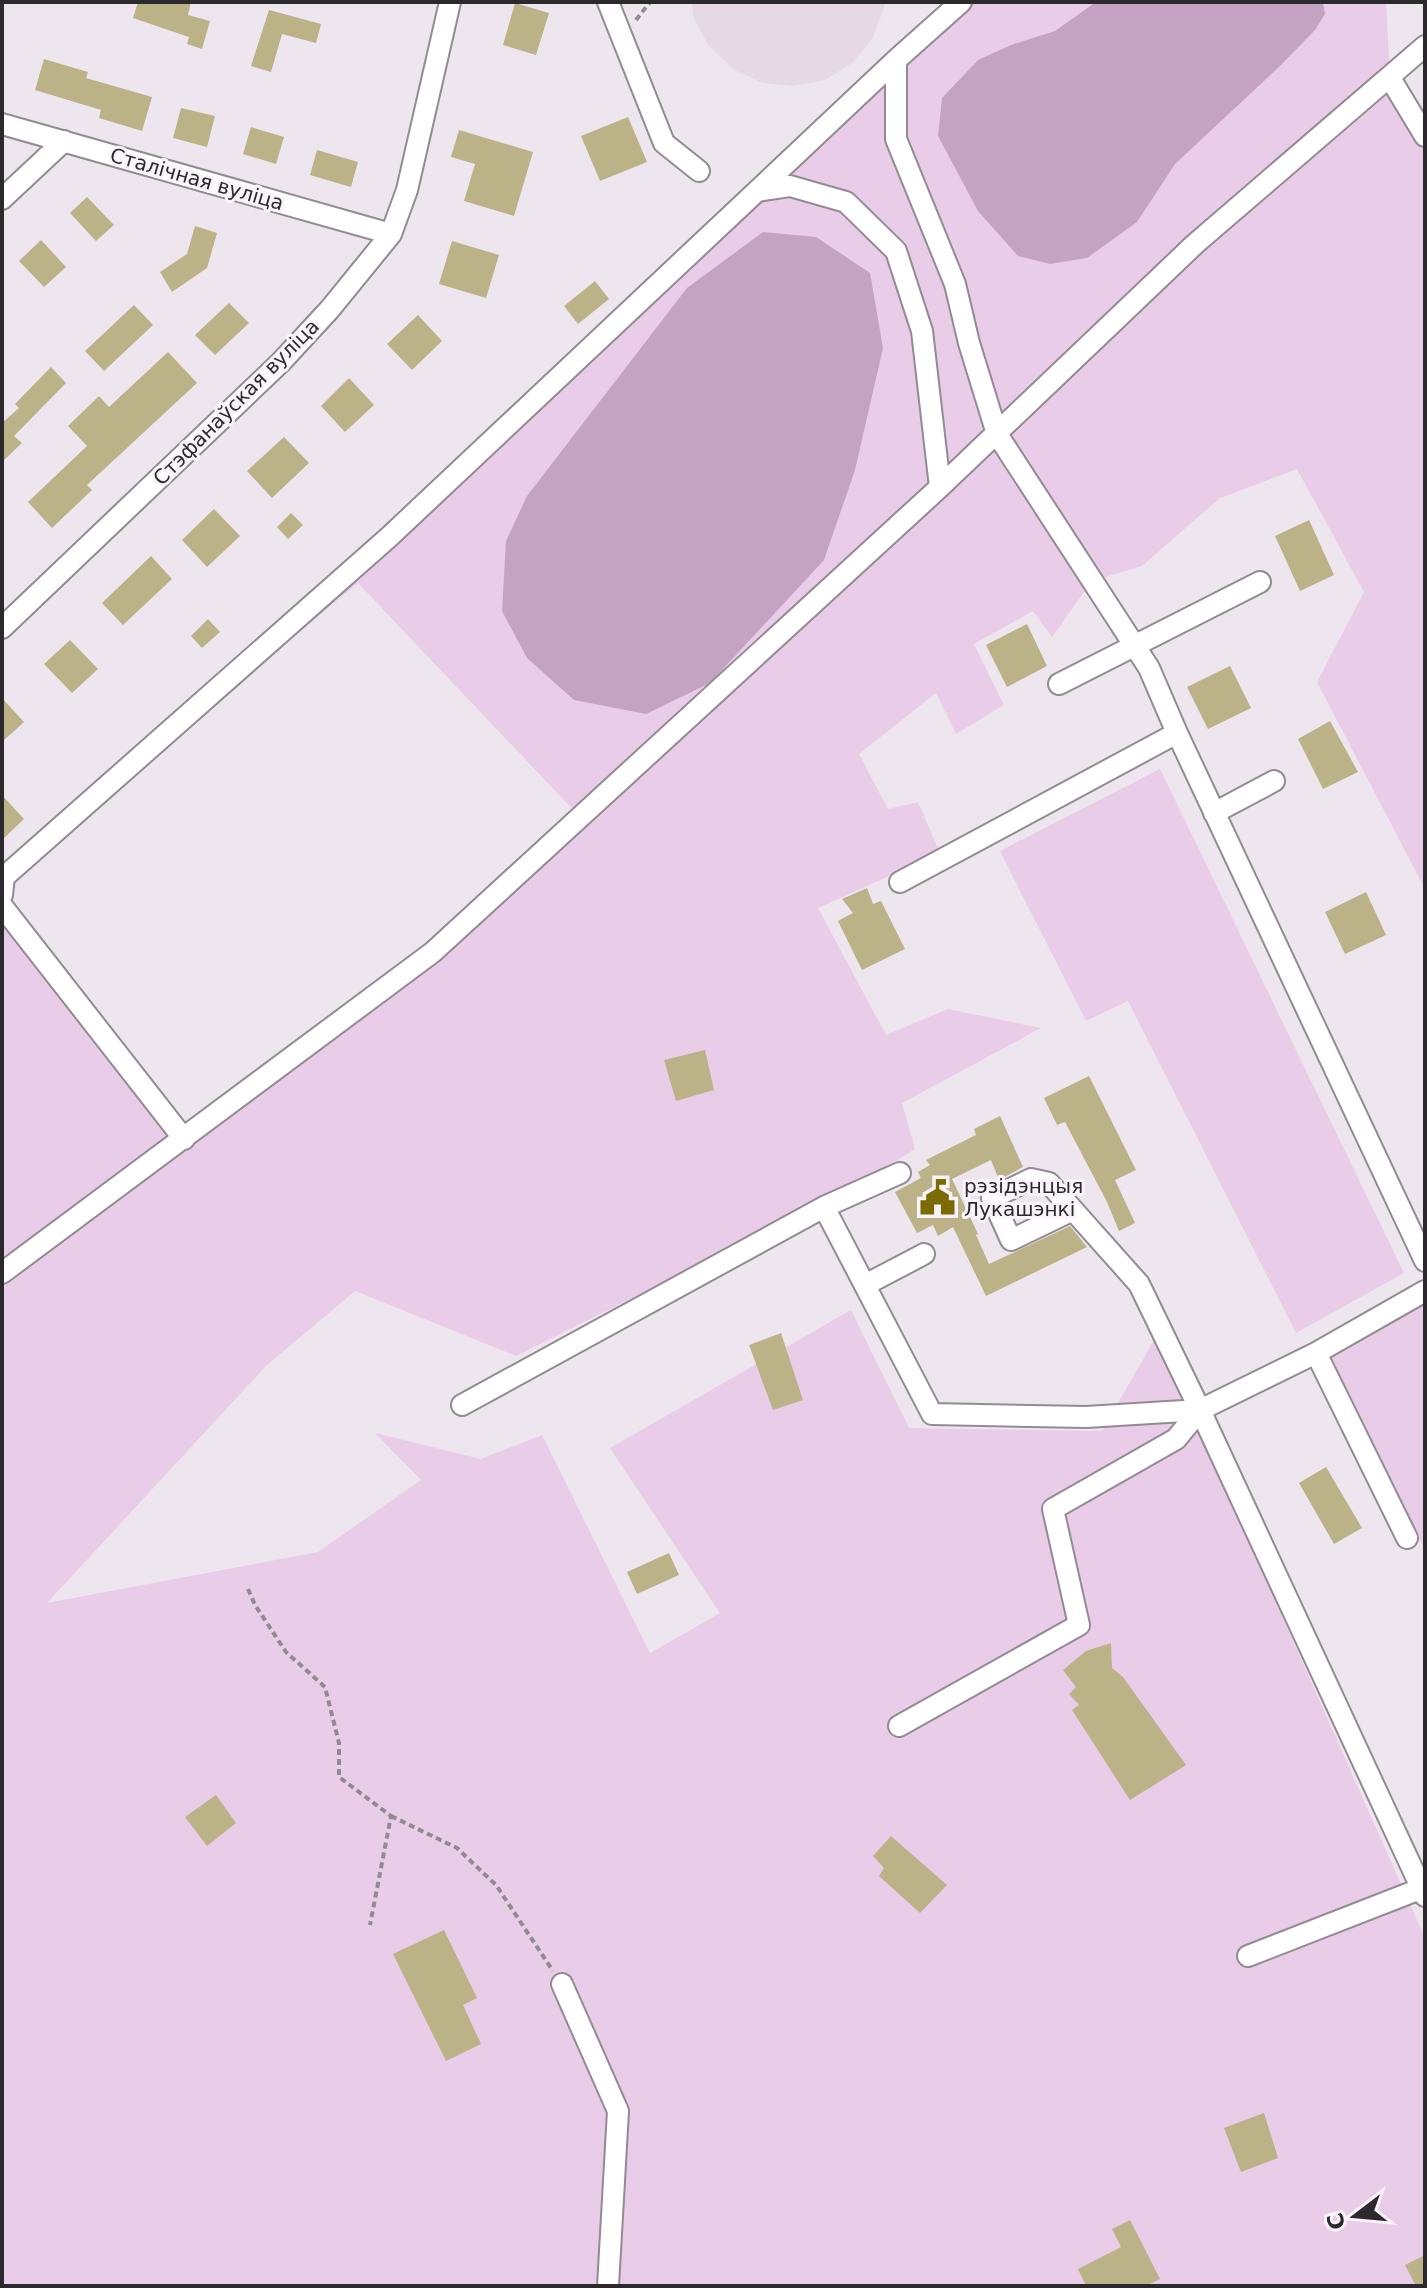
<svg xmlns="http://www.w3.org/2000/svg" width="1427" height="2288" font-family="'DejaVu Sans',sans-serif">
  <rect width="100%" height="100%" fill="#eee6ee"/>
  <path fill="#e6d8e5" d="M 692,2 L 886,2 L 873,38 L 852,63 L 825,80 L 793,86 L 763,83 L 734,70 L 708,45 L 693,16 Z"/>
  <path fill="#e9cce7" d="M 952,2 L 1386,2 L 1390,78 L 1425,136 L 1425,889 L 1317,682 L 1364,592 L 1297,469 L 1220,498 L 1142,566 L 1092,581 L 1052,637 L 1033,611 L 974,644 L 1004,705 L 956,734 L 936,693 L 859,754 L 888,809 L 918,802 L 940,853 L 818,908 L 886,1035 L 948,1009 L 1041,1028 L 902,1103 L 915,1149 L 856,1186 L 516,1356 L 355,1291 L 266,1366 L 47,1603 L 318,1552 L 421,1480 L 375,1433 L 481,1459 L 542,1435 L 650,1653 L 720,1613 L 610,1448 L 851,1310 L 909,1428 L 1102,1431 L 1157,1335 L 1425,1938 L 1425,2286 L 2,2286 L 2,906 L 184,1139 L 433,952 L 580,817 L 358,583 L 5,877 L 368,548 Z
    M 1160,769 L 1404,1273 L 1296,1333 L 1128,1001 L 1086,1021 L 1000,851 Z
    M 1424,1304 L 1425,1305 L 1425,1549 L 1320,1362 Z"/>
  <path fill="#c4a3c2" d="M 1096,2 L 1323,2 L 1325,14 L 1315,30 L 1280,66 L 1175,164 L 1137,222 L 1087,258 L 1050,264 L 1018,256 L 978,211 L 938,136 L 942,98 L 978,60 L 1011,45 L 1055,31 Z
    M 763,232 L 816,237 L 870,273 L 883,348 L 855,470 L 824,560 L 710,683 L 646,714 L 574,700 L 527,658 L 502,611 L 506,541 L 527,496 L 687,288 Z"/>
  <path fill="#bbb288" d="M 138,2 L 191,2 L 188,15 L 210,21 L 202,49 L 187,44 L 189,37 L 133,18 Z
    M 515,3 L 549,13 L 536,55 L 503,45 Z
    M 269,10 L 321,24 L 316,43 L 282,34 L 271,72 L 251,66 Z
    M 44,59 L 88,72 L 86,78 L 152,97 L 142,131 L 99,118 L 101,110 L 35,90 Z
    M 181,108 L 215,116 L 207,147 L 173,138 Z
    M 628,117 L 647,162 L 600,181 L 581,136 Z
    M 251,127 L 284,137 L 276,164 L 243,154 Z
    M 459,130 L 533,152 L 514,216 L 464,201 L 475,164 L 451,157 Z
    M 317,150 L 358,162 L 351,187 L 310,175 Z
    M 87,197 L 114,225 L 96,241 L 70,213 Z
    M 195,226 L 217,233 L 207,268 L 172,292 L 160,272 L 187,254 Z
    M 41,240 L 66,267 L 44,287 L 19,261 Z
    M 452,241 L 499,255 L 486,298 L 439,284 Z
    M 595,281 L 609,299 L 578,324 L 564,306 Z
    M 229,303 L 249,323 L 215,355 L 195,335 Z
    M 134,305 L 153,325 L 104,371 L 85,351 Z
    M 418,315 L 442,341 L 412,370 L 387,344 Z
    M 168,352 L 197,383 L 87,485 L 92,490 L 52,528 L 28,502 L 87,446 L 68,426 L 99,396 L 109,407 Z
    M 51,367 L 66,383 L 14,436 L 22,443 L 2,462 L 2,423 L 19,408 L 15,404 Z
    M 349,378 L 374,405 L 345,432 L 321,406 Z
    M 284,437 L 309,463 L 272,498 L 247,471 Z
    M 214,509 L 240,536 L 207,567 L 182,540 Z
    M 291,513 L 303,525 L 288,539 L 277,527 Z
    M 1309,520 L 1334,575 L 1300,591 L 1275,536 Z
    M 151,556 L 172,579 L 123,625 L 102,603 Z
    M 208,619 L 220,632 L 202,648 L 191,636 Z
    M 1027,624 L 1047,666 L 1007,687 L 986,645 Z
    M 70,640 L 98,669 L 72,693 L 44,664 Z
    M 1230,666 L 1251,708 L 1208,729 L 1187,687 Z
    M 2,698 L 24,722 L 2,742 Z
    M 1330,721 L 1358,772 L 1323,789 L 1298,739 Z
    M 2,795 L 24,819 L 2,840 Z
    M 867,888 L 873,904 L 881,901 L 905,949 L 862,970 L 838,921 L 853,913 L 842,899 Z
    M 1366,892 L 1386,935 L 1345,954 L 1325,912 Z
    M 705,1050 L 714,1090 L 676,1101 L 664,1060 Z
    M 1089,1076 L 1136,1170 L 1115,1180 L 1135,1223 L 1119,1231 L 1107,1202 L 1065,1122 L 1057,1125 L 1044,1098 Z
    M 1000,1116 L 1023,1167 L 999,1180 L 991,1160 L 952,1179 L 978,1234 L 976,1235 L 989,1264 L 1070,1226 L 1087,1247 L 986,1296 L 953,1227 L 938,1236 L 933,1225 L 917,1233 L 895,1192 L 921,1178 L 918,1172 L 930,1165 L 926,1160 L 976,1135 L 974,1129 Z
    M 781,1333 L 803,1400 L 773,1410 L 749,1345 Z
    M 1326,1467 L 1362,1528 L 1334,1544 L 1299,1483 Z
    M 669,1553 L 679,1575 L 637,1594 L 627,1572 Z
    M 1111,1643 L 1112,1668 L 1123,1677 L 1186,1765 L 1130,1800 L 1072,1710 L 1079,1705 L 1069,1694 L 1076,1687 L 1063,1670 L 1086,1651 Z
    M 216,1795 L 236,1823 L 207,1846 L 185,1817 Z
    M 891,1836 L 947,1885 L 920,1913 L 879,1876 L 884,1868 L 873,1856 Z
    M 444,1930 L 477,1998 L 463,2005 L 481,2044 L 446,2061 L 393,1954 Z
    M 1264,2113 L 1278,2158 L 1241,2172 L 1224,2128 Z
    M 1130,2220 L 1160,2279 L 1146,2286 L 1086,2286 L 1078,2269 L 1121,2247 L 1112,2229 Z
    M 1425,2255 L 1425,2286 L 1416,2286 L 1405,2265 Z"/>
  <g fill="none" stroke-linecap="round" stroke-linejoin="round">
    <defs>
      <path id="minor" d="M 608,2 L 664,143 L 699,171
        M 1390,78 L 1425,136
        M 2,124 L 391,234
        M 757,191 L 896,60
        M 2,199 L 64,141
        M 2,628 L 281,362 L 330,309 L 391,234 L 407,190 L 450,2
        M 1059,684 L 1260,582
        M 1177,733 L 1425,1261
        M 1214,813 L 1274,781
        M 900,882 L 1177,733 L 1149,668 L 997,434 L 969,343 L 955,284 L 896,139 L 896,60 L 961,2
        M 2,895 L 4,877 L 389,537 L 757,191 L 790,186 L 846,202 L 896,251 L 922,331 L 940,487
        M 2,906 L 184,1139
        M 824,1207 L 900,1173
        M 1073,1210 L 1011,1240 L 992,1198 L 1031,1179 L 1049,1183 L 1139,1284 L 1200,1410 L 1425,1896
        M 2,1273 L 433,952 L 940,487 L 1195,244 L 1425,46
        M 865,1285 L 924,1254
        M 1316,1353 L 1407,1538
        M 462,1405 L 824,1207 L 932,1414 L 1086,1417 L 1200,1410
        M 899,1726 L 1079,1625 L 1053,1509 L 1176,1439 L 1200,1410 L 1316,1353 L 1425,1291
        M 1248,1956 L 1420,1889
        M 562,1984 L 618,2111 L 608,2286"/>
    </defs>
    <use href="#minor" stroke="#938b93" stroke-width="24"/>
    <path stroke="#918b91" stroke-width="4" stroke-dasharray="6 4" stroke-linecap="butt" d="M 636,20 L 650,2
      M 248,1589 L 255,1605 L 286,1652 L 325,1687 L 339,1743 L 339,1777 L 391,1816 L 370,1925
      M 391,1816 L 457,1848 L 496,1885 L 553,1971"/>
    <use href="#minor" stroke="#fff" stroke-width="20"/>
  </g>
  <defs>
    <symbol id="civic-bare" viewBox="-9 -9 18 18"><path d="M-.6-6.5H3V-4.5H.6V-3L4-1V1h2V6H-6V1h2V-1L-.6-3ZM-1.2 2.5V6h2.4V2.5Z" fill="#7c6a02" stroke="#fbf3fb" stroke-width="2.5" paint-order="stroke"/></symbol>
  </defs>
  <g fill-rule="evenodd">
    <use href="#civic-bare" x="912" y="1172" width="51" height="51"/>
  </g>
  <g text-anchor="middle" stroke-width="6" stroke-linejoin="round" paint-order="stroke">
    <g font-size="20" fill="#2c292c" stroke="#fbf3fb">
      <text transform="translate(197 179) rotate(16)" y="7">Сталічная вуліца</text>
      <text transform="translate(236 402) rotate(-45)" y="7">Стэфанаўская вуліца</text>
    </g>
    <g font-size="20" fill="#2c292c" stroke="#fbf3fb" text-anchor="start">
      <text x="964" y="1193">рэзідэнцыя<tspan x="964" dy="23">Лукашэнкі</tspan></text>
    </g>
  </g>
  <rect width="1427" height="2288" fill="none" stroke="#2c292c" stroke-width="8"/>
  <g transform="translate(1355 2216) rotate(254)" stroke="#fbf3fb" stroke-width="6" paint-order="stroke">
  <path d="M0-6L14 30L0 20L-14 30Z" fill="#2c292c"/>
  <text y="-12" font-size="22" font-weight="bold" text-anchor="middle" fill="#2c292c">С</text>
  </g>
</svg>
